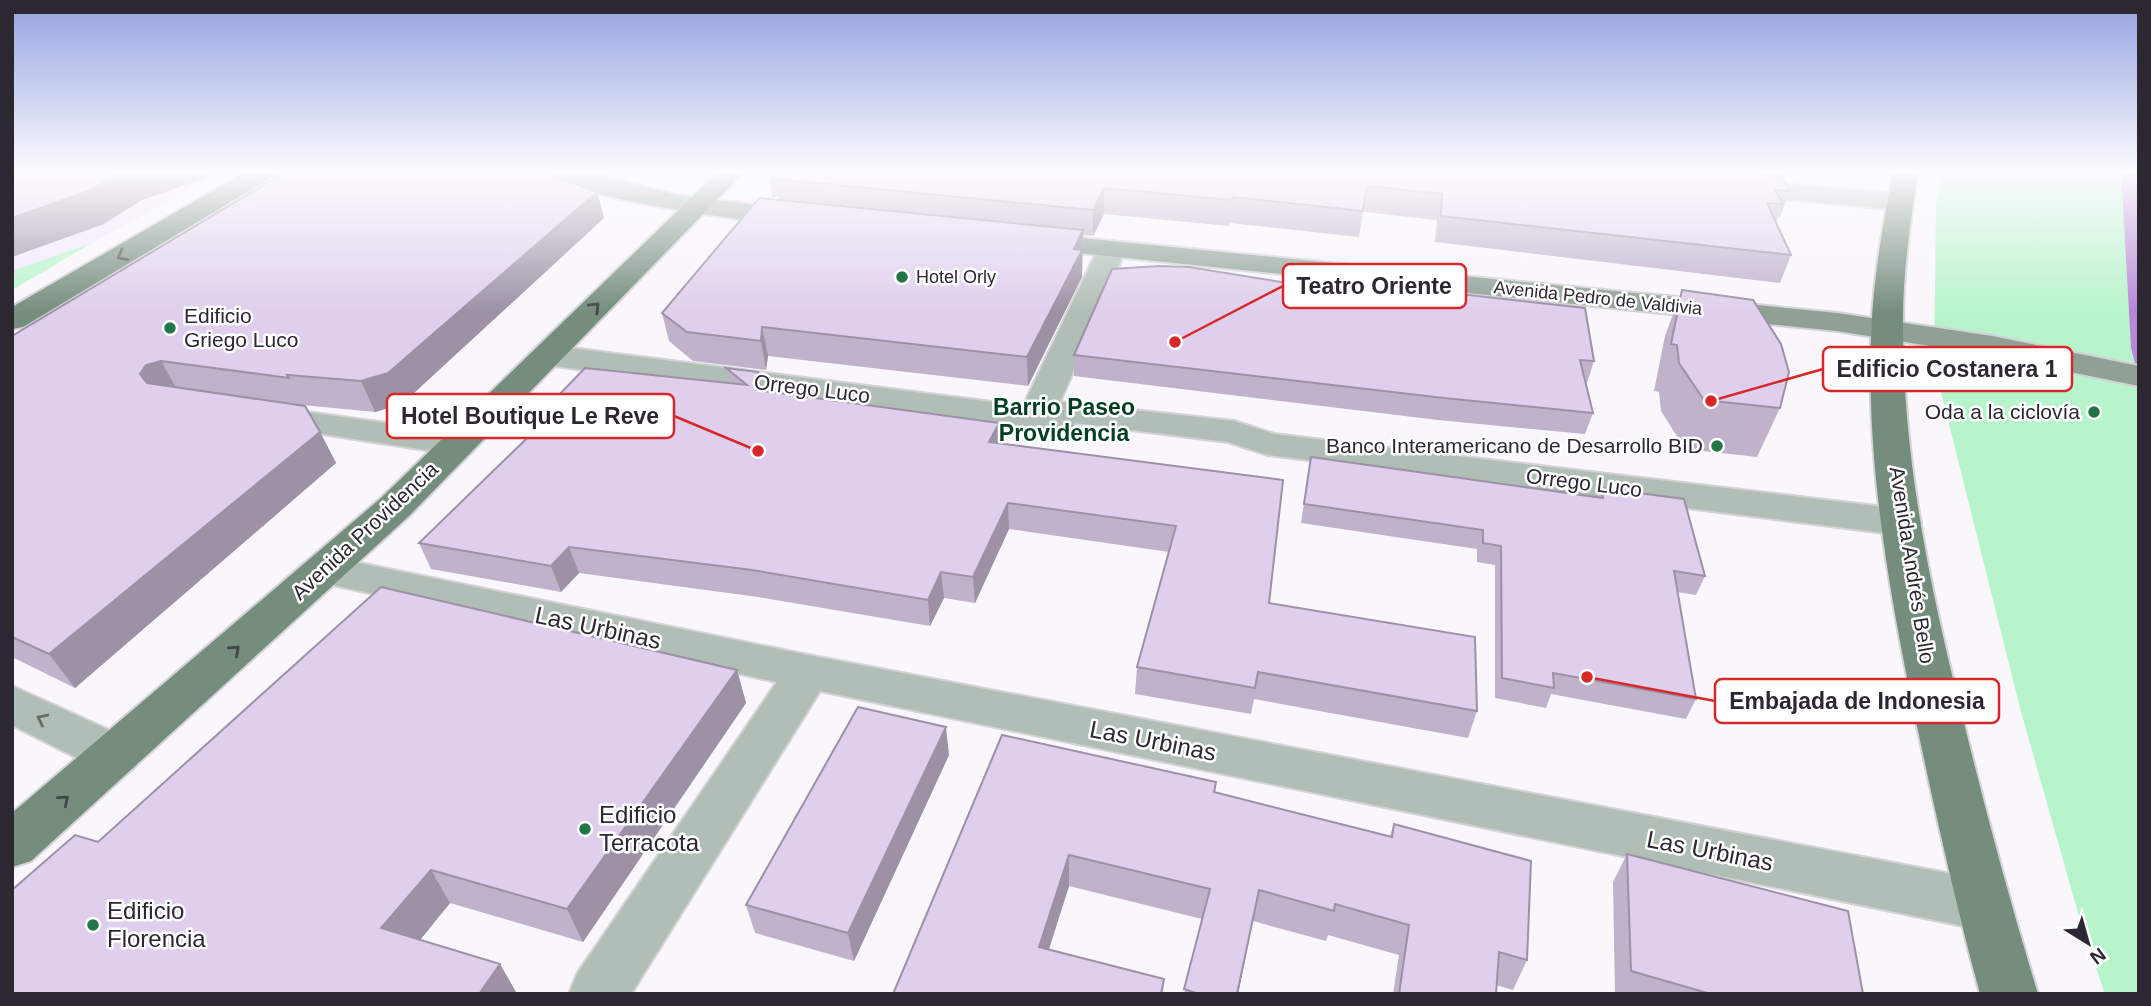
<svg xmlns="http://www.w3.org/2000/svg" width="2151" height="1006" font-family="Helvetica,sans-serif">
  <rect width="100%" height="100%" fill="#f9f6fc"/>
  <path fill="#f2e6fb" d="M 12,171 L 223,171 L 94,242 L 12,271 Z"/>
  <path fill="#b7f4cb" d="M 1943,171 L 2121,171 L 2131,348 L 2139,379 L 2139,994 L 2105,994 L 2082,927 L 2020,708 L 1934,364 L 1936,204 Z
    M 94,242 L 12,290 L 12,271 Z"/>
  <path fill="#b589d5" d="M 2121,171 L 2139,171 L 2139,379 L 2131,348 Z"/>
  <g fill="none" stroke-linecap="round" stroke-linejoin="round">
    <defs>
      <path id="street" d="M 1737,180 L 1899,194 L 1908,196 L 1912,202 L 1908,208 L 1899,210 L 1728,193 L 1724,188 L 1728,183 Z
        M 1112,241 L 1122,243 L 1126,249 L 1060,402 L 1234,421 L 1274,434 L 1901,509 L 1915,513 L 1921,522 L 1915,531 L 1901,535 L 1268,455 L 1228,442 L 1075,423 L 1071,436 L 1058,439 L 1027,428 L 547,365 L 536,362 L 531,355 L 536,348 L 547,345 L 1023,406 L 1098,249 L 1102,243 Z
        M 263,406 L 458,433 L 471,436 L 476,444 L 471,452 L 458,455 L 251,423 L 246,416 L 251,409 Z
        M 325,556 L 808,655 L 1983,880 L 2002,888 L 2010,905 L 2002,922 L 1983,930 L 820,691 L 631,994 L 569,994 L 577,974 L 777,682 L 310,580 L 304,570 L 310,560 Z
        M 12,686 L 133,741 L 140,755 L 133,769 L 116,774 L 99,769 L 12,725 Z"/>
      <path id="secondary" d="M 549,171 L 585,171 L 678,195 L 799,210 L 809,212 L 812,218 L 809,224 L 799,226 C 758,222 568,200 549,171 Z
        M 1030,233 L 1837,313 L 1992,336 L 2139,366 L 2139,386 L 1992,356 L 1837,331 L 1020,247 L 1016,241 L 1020,235 Z"/>
      <path id="primary" d="M 247,171 L 277,171 L 274,176 L 23,327 L 12,329 L 12,307 Z
        M 719,171 L 745,171 L 409,516 L 31,861 L 12,867 L 12,813 L 381,498 Z
        M 1893,171 L 1918,171 C 1911,220 1903,269 1903,319 C 1902,457 1931,594 1965,727 C 1987,817 2011,906 2038,994 L 1980,994 C 1956,905 1936,816 1917,726 C 1889,592 1864,455 1872,317 C 1875,268 1884,220 1893,171 Z"/>
    </defs>
    <use href="#street" stroke="#d4d1d7" stroke-width="4"/>
    <use href="#secondary" stroke="#d4d1d7" stroke-width="4"/>
    <use href="#primary" stroke="#d4d1d7" stroke-width="4"/>
    <use href="#street" fill="#b1beb5" fill-rule="evenodd"/>
    <use href="#secondary" fill="#8ea194" fill-rule="evenodd"/>
    <use href="#primary" fill="#758d7d" fill-rule="evenodd"/>
  </g>
  <path fill="#c0b2cb" d="M 287,171 L 549,171 L 550,175 L 597,192 L 604,218 L 402,404 L 375,412 L 302,405 L 320,432 L 336,463 L 75,688 L 12,657 L 12,336 Z
    M 769,171 L 1774,171 L 1772,175 L 1790,191 L 1780,217 L 1778,217 L 1776,222 L 1791,255 L 1780,283 L 1435,242 L 1437,220 L 1363,212 L 1359,237 L 1230,223 L 1229,226 L 1104,214 L 1093,236 L 1083,235 L 1082,277 L 1028,386 L 768,356 L 766,370 L 693,361 L 669,341 L 662,313 L 779,200 L 778,197 L 772,197 Z
    M 1306,286 L 1594,361 L 1587,383 L 1586,382 L 1593,413 L 1585,434 L 1438,420 L 1074,376 L 1074,355 Z
    M 1682,290 L 1780,408 L 1757,457 L 1685,449 L 1661,411 L 1659,392 L 1654,391 L 1665,336 Z
    M 726,368 L 762,391 L 1000,443 L 1283,480 L 1269,603 L 1477,711 L 1468,738 L 1254,699 L 1251,714 L 1135,694 L 1137,667 L 1169,552 L 1009,529 L 975,603 L 944,598 L 930,626 L 758,597 L 579,573 L 561,592 L 431,569 L 419,543 L 550,415 L 549,412 L 554,408 L 552,402 L 729,383 Z
    M 1311,457 L 1598,498 L 1601,488 L 1705,576 L 1696,595 L 1677,592 L 1696,699 L 1686,719 L 1551,694 L 1546,708 L 1495,698 L 1495,565 L 1477,562 L 1477,549 L 1301,523 Z
    M 737,670 L 746,703 L 583,942 L 450,903 L 420,940 L 500,964 L 517,994 L 12,994 L 98,842 Z
    M 1002,735 L 1216,782 L 1215,792 L 1390,836 L 1394,824 L 1527,960 L 1513,990 L 1496,985 L 1496,994 L 1393,994 L 1399,955 L 1328,935 L 1326,941 L 1253,921 L 1238,994 L 1184,994 L 1202,919 L 1069,886 L 1049,949 L 1164,979 L 1163,994 L 893,994 Z
    M 949,755 L 854,961 L 755,933 L 746,905 Z
    M 1627,854 L 1863,994 L 1615,994 L 1613,882 Z"/>
  <path fill="#9c91a5" d="M 122,171 L 219,171 L 205,178 L 142,200 L 104,224 L 12,257 L 12,218 Z
    M 509,171 L 549,171 L 552,179 Z
    M 1104,188 L 1104,214 L 1093,236 L 1093,210 Z
    M 597,192 L 604,218 L 402,404 L 375,412 L 361,381 Z
    M 1083,230 L 1082,277 L 1028,386 L 1027,357 L 1074,249 Z
    M 762,327 L 768,356 L 766,370 L 761,341 Z
    M 161,361 L 178,391 L 158,404 L 140,374 L 146,365 Z
    M 758,372 L 763,396 L 756,390 Z
    M 999,423 L 1000,448 L 989,442 Z
    M 320,432 L 336,463 L 75,688 L 49,654 Z
    M 1008,503 L 1009,529 L 975,603 L 973,577 Z
    M 569,547 L 579,573 L 561,592 L 551,566 Z
    M 941,572 L 944,598 L 930,626 L 928,600 Z
    M 737,670 L 746,703 L 583,942 L 567,909 Z
    M 946,727 L 949,755 L 854,961 L 848,933 Z
    M 1069,855 L 1069,886 L 1040,977 L 1039,947 Z
    M 431,870 L 450,903 L 403,961 L 381,928 Z
    M 1259,890 L 1238,994 L 1237,994 Z
    M 500,964 L 517,994 L 479,994 Z"/>
  <path fill="#dfcfec" stroke="#9c91a5" stroke-width="2" d="M 12,171 L 122,171 L 86,192 L 12,218 Z
    M 287,171 L 539,171 L 597,192 L 388,373 L 361,381 L 287,375 L 289,378 L 161,361 L 146,365 L 140,374 L 147,383 L 305,406 L 320,432 L 49,654 L 12,637 L 12,336 Z
    M 769,171 L 1725,171 L 1781,176 L 1790,191 L 1775,190 L 1783,204 L 1767,203 L 1791,255 L 1441,216 L 1442,194 L 1367,186 L 1363,211 L 1233,197 L 1232,200 L 1104,188 L 1093,210 L 775,179 L 780,173 L 768,172 Z
    M 759,198 L 1083,230 L 1074,249 L 1082,250 L 1027,357 L 762,327 L 761,341 L 687,332 L 662,313 Z
    M 1159,266 L 1189,267 L 1306,286 L 1308,277 L 1585,308 L 1594,361 L 1580,360 L 1593,413 L 1444,398 L 1074,355 L 1112,269 Z
    M 1682,290 L 1753,300 L 1781,344 L 1789,372 L 1780,408 L 1704,400 L 1679,363 L 1677,345 L 1671,344 Z
    M 585,368 L 747,385 L 726,368 L 758,372 L 756,390 L 999,423 L 989,442 L 1283,480 L 1269,603 L 1475,637 L 1477,711 L 1258,672 L 1255,688 L 1137,667 L 1176,526 L 1008,503 L 973,577 L 941,572 L 928,600 L 752,570 L 569,547 L 551,566 L 419,543 L 553,413 L 549,412 L 559,403 L 552,402 Z
    M 1311,457 L 1603,498 L 1601,488 L 1684,499 L 1705,576 L 1674,571 L 1696,699 L 1553,673 L 1554,688 L 1502,678 L 1501,546 L 1483,543 L 1483,530 L 1304,504 Z
    M 381,587 L 737,670 L 567,909 L 431,870 L 381,928 L 500,964 L 479,994 L 12,994 L 12,890 L 75,835 L 98,842 Z
    M 858,707 L 946,727 L 848,933 L 746,905 Z
    M 1002,735 L 1216,782 L 1214,792 L 1392,837 L 1394,824 L 1531,861 L 1527,960 L 1499,952 L 1496,994 L 1399,994 L 1409,925 L 1335,904 L 1334,911 L 1259,890 L 1237,994 L 1199,994 L 1184,989 L 1210,889 L 1069,855 L 1039,947 L 1164,979 L 1161,994 L 893,994 Z
    M 1627,854 L 1848,911 L 1863,994 L 1711,994 L 1631,971 Z"/>
  <defs><path id="oneway-chevron" d="M-2-3.5L2.5 0L-2 3.5" fill="none" stroke-width="1.6" stroke-linecap="round" stroke-linejoin="round" transform="scale(1.75)"/></defs>
  <g stroke="#434648">
    <use href="#oneway-chevron" transform="translate(122 256) rotate(150)"/>
    <use href="#oneway-chevron" transform="translate(595 307) rotate(-45)"/>
    <use href="#oneway-chevron" transform="translate(235 650) rotate(-42)"/>
    <use href="#oneway-chevron" transform="translate(64 800) rotate(-41)"/>
  </g>
  <use stroke="#686b6c" href="#oneway-chevron" transform="translate(42 719) rotate(-154)"/>
  <linearGradient id="sky" x2="0" y2="1"><stop stop-color="#93a3e0"/><stop offset="0.55" stop-color="#fcfbfe"/><stop offset="1" stop-color="#fcfbfe" stop-opacity="0"/></linearGradient>
  <rect width="2151" height="312" fill="url(#sky)"/>
  <g fill="#217548" stroke="#fff" stroke-width="2.5">
    <circle cx="902" cy="277" r="7"/>
    <circle cx="170" cy="328" r="7"/>
    <circle cx="2094" cy="412" r="7"/>
    <circle cx="1717" cy="446" r="7"/>
    <circle cx="585" cy="829" r="7"/>
    <circle cx="93" cy="925" r="7"/>
  </g>
  <g text-anchor="middle" stroke-width="5" stroke-linejoin="round" paint-order="stroke">
    <g font-size="18" fill="#2d2731" stroke="#fff" text-anchor="start">
      <text x="916" y="283">Hotel Orly</text>
    </g>
    <g font-size="18" fill="#2d2731" stroke="#fff">
      <text transform="translate(1598 298) rotate(6)" y="6">Avenida Pedro de Valdivia</text>
    </g>
    <g font-size="21" fill="#2d2731" stroke="#fff" text-anchor="end">
      <text x="184" y="323" text-anchor="start">Edificio<tspan x="184" dy="24">Griego Luco</tspan></text>
      <text x="2080" y="419">Oda a la ciclovía</text>
      <text x="1703" y="453">Banco Interamericano de Desarrollo BID</text>
    </g>
    <g font-size="21" fill="#2d2731" stroke="#fff">
      <text transform="translate(812 389) rotate(7)" y="7">Orrego Luco</text>
      <text transform="translate(1584 483) rotate(7)" y="7">Orrego Luco</text>
      <text transform="translate(365 531) rotate(-43)" y="7">Avenida Providencia</text>
      <text transform="translate(1912 565) rotate(81)" y="7">Avenida Andrés Bello</text>
    </g>
    <g font-size="23" font-weight="bold" fill="#003f21" stroke="#fff">
      <text x="1064" y="415">Barrio Paseo<tspan x="1064" dy="26">Providencia</tspan></text>
    </g>
    <g font-size="24" fill="#2d2731" stroke="#fff">
      <text transform="translate(598 628) rotate(12)" y="8">Las Urbinas</text>
      <text transform="translate(1153 741) rotate(11)" y="8">Las Urbinas</text>
      <text transform="translate(1710 851) rotate(11)" y="8">Las Urbinas</text>
    </g>
    <g font-size="24" fill="#2d2731" stroke="#fff" text-anchor="start">
      <text x="599" y="823">Edificio<tspan x="599" dy="28">Terracota</tspan></text>
      <text x="107" y="919">Edificio<tspan x="107" dy="28">Florencia</tspan></text>
    </g>
  </g>
  <path fill="none" stroke="#d62828" stroke-width="2.5" d="M1175 342L1283 286M1711 401L1823 369M758 451L674 416M1587 677L1715 701"/>
  <g fill="#d62828" stroke="#fff" stroke-width="2.5">
    <circle cx="1175" cy="342" r="7"/>
    <circle cx="1711" cy="401" r="7"/>
    <circle cx="758" cy="451" r="7"/>
    <circle cx="1587" cy="677" r="7"/>
  </g>
  <g fill="#fff" stroke="#d62828" stroke-width="2.5">
    <rect x="1283" y="264" width="183" height="44" rx="7"/>
    <rect x="1823" y="347" width="249" height="44" rx="7"/>
    <rect x="387" y="394" width="287" height="44" rx="7"/>
    <rect x="1715" y="679" width="284" height="44" rx="7"/>
  </g>
  <g font-size="23" text-anchor="middle" font-weight="bold" fill="#2d2731">
    <text x="1374" y="294">Teatro Oriente</text>
    <text x="1947" y="377">Edificio Costanera 1</text>
    <text x="530" y="424">Hotel Boutique Le Reve</text>
    <text x="1857" y="709">Embajada de Indonesia</text>
  </g>
  <rect width="2151" height="1006" fill="none" stroke="#2d2731" stroke-width="28"/>
  <g transform="translate(2088 943) rotate(143)" stroke="#ffffff" stroke-width="5" paint-order="stroke">
  <path d="M0-5L12 26L0 18L-12 26Z" fill="#2d2731"/>
  <text y="-10" font-size="19" font-weight="bold" text-anchor="middle" fill="#2d2731">N</text>
  </g>
</svg>
